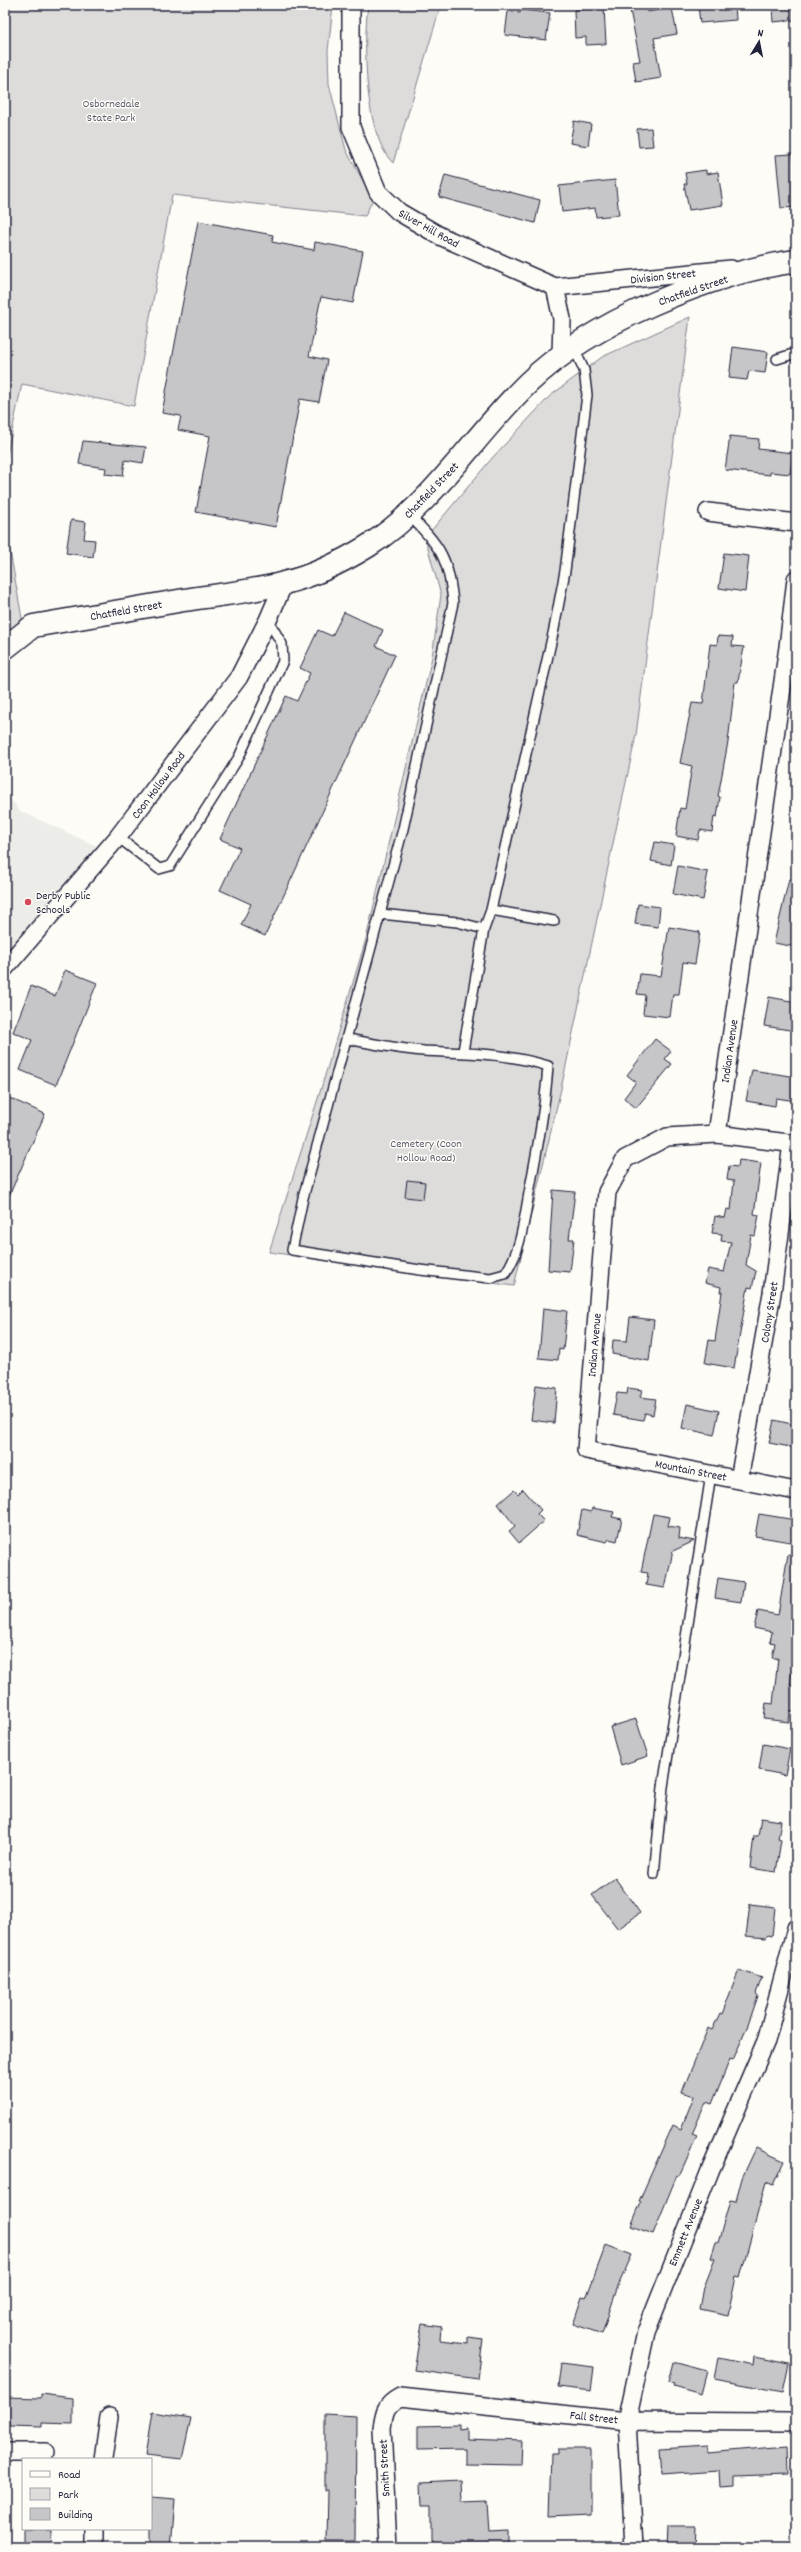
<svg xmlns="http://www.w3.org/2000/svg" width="801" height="2552" font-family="Dekko,sans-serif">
  <rect width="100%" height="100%" fill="#fdfcf7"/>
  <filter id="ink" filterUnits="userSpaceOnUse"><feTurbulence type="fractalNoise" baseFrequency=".025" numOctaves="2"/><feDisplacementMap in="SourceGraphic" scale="8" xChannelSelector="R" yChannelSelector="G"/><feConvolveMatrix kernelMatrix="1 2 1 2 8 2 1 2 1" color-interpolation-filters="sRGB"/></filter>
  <g filter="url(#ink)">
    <path fill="#ecece9" d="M 5,792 L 20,811 L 99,847 L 5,956 Z"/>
    <path fill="#dddcdb" stroke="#807f8b" d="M 5,5 L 333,5 L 328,51 L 329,84 L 346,150 L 373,199 L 365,216 L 172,195 L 134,406 L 22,384 L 5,465 Z
      M 368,5 L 441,5 L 393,163 C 364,135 363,44 368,5 Z
      M 690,317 L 636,735 L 561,1089 L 514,1286 L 269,1252 L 321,1089 L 366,939 L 432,657 L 441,595 L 425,538 L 493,457 L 550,396 L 602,357 Z
      M 5,523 L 23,624 L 5,636 Z"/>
    <path fill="#c6c6c8" stroke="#22223b" d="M 629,5 L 646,5 L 647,12 L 672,8 L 677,34 L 654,38 L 661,78 L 636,82 L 633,62 L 640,61 Z
      M 698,5 L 735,5 L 736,20 L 700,23 Z
      M 772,5 L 794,5 L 794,20 L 773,22 Z
      M 604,8 L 606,44 L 586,45 L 586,37 L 575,38 L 574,10 Z
      M 521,10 L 550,13 L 546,40 L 505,35 L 508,11 L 520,13 Z
      M 574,121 L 591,124 L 588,146 L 570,143 Z
      M 651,128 L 653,146 L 639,147 L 637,129 Z
      M 793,154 L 796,171 L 796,207 L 781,208 L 776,155 Z
      M 706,170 L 706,174 L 718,172 L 723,205 L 689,210 L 684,184 L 687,184 L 685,173 Z
      M 445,175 L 540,200 L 535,223 L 439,197 Z
      M 615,180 L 619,215 L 596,217 L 595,208 L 562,212 L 559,186 Z
      M 198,221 L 273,235 L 272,242 L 314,250 L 315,242 L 363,251 L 353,303 L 321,297 L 309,356 L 327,360 L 319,402 L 300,399 L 276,527 L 196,512 L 210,436 L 178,430 L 181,416 L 162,413 Z
      M 733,347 L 768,352 L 765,373 L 749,371 L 747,380 L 729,378 Z
      M 730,436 L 759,439 L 758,449 L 793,453 L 790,474 L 770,472 L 770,475 L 725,470 Z
      M 83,441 L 146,447 L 143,463 L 125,460 L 123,476 L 105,474 L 106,468 L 79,464 Z
      M 71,520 L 86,522 L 84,539 L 95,540 L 93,557 L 66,553 Z
      M 724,553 L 749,556 L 745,592 L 719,588 Z
      M 344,612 L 383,630 L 376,646 L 395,655 L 265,936 L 241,925 L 251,904 L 220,890 L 240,848 L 220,839 L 286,696 L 297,701 L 310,673 L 300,668 L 318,630 L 332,636 Z
      M 718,636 L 733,637 L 732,646 L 744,647 L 738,682 L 735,682 L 728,742 L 718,796 L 720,797 L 717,817 L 714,816 L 712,832 L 700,830 L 698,840 L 676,836 L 680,808 L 685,809 L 692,766 L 680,763 L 692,703 L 703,704 L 710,644 L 717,645 Z
      M 655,842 L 674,845 L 671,865 L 651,861 Z
      M 678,866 L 708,872 L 703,900 L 673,894 Z
      M 789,879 L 796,880 L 796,947 L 774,943 Z
      M 638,904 L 660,907 L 658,927 L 635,924 Z
      M 669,927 L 700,932 L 695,964 L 683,962 L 679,994 L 673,994 L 670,1017 L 643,1014 L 645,995 L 637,994 L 640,974 L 661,976 Z
      M 65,970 L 97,983 L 56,1085 L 20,1070 L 32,1040 L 13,1032 L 31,986 L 55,996 Z
      M 769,997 L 796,1002 L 796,1031 L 764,1026 Z
      M 655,1039 L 671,1051 L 665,1059 L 672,1064 L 636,1108 L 624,1098 L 636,1082 L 627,1075 Z
      M 752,1070 L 796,1077 L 796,1101 L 776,1098 L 775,1106 L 746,1101 Z
      M 5,1096 L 45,1114 L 5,1205 Z
      M 739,1160 L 761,1163 L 754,1214 L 759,1215 L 755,1236 L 751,1235 L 746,1265 L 756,1271 L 752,1288 L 748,1287 L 734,1368 L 705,1363 L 709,1340 L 715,1341 L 722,1292 L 720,1292 L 721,1287 L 705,1283 L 708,1269 L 724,1272 L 731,1242 L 721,1241 L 722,1234 L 712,1233 L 715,1216 L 725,1218 L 727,1209 L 731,1210 L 734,1181 L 727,1180 L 729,1166 L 738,1167 Z
      M 407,1180 L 425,1182 L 423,1199 L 405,1197 Z
      M 553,1190 L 575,1192 L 569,1239 L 574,1239 L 570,1272 L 548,1270 Z
      M 543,1308 L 567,1311 L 563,1350 L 559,1349 L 558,1360 L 539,1358 Z
      M 630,1317 L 654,1320 L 649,1361 L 612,1354 L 613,1340 L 627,1341 Z
      M 536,1385 L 557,1388 L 554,1423 L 531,1420 Z
      M 628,1388 L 642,1390 L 640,1397 L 656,1399 L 653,1415 L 645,1413 L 643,1420 L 613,1415 L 617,1393 L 627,1394 Z
      M 687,1404 L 719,1411 L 714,1435 L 682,1428 Z
      M 774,1420 L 796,1425 L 796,1448 L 769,1443 Z
      M 523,1489 L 541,1510 L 537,1514 L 544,1521 L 519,1543 L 509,1531 L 515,1526 L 498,1504 L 514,1490 L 518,1494 Z
      M 592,1508 L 614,1512 L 612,1517 L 622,1519 L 617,1541 L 609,1539 L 607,1542 L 577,1535 L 582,1510 L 591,1512 Z
      M 653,1514 L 670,1517 L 668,1526 L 680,1528 L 679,1538 L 694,1541 L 673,1551 L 665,1588 L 646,1585 L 648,1573 L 641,1572 Z
      M 759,1514 L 796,1520 L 796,1543 L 755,1536 Z
      M 788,1554 L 796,1555 L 796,1645 L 790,1685 L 796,1685 L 796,1699 L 795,1711 L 790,1711 L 789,1722 L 764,1719 L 766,1703 L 773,1704 L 778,1658 L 772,1658 L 775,1643 L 770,1642 L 772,1632 L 754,1628 L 758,1611 L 778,1615 Z
      M 718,1578 L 744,1582 L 741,1602 L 715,1598 Z
      M 636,1719 L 648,1756 L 621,1765 L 610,1727 Z
      M 763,1744 L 790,1749 L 785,1775 L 759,1770 Z
      M 761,1818 L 781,1821 L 778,1839 L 781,1840 L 776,1872 L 750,1868 L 754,1836 L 758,1836 Z
      M 615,1878 L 640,1913 L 618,1929 L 592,1895 Z
      M 750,1904 L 775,1907 L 772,1936 L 768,1935 L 765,1938 L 746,1936 Z
      M 739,1970 L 762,1978 L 756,1993 L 758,1996 L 748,2025 L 733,2060 L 730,2059 L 712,2104 L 706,2102 L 692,2134 L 697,2136 L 679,2176 L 677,2175 L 653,2234 L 631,2226 L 641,2202 L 639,2201 L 673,2125 L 681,2129 L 694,2096 L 682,2092 L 708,2028 L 712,2030 L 720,2013 L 722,2014 Z
      M 756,2148 L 784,2161 L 773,2185 L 766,2182 L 740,2278 L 736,2277 L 728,2315 L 700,2309 L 704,2287 L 715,2259 L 711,2258 L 716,2242 L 718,2243 L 730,2200 L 736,2201 L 742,2178 Z
      M 606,2245 L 632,2255 L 618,2286 L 602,2334 L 573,2324 L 582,2297 L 586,2298 Z
      M 422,2324 L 441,2327 L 440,2340 L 468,2343 L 468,2337 L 483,2339 L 478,2379 L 414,2370 Z
      M 754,2357 L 789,2364 L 783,2392 L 714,2379 L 718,2358 L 753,2365 Z
      M 673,2362 L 707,2371 L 701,2394 L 673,2386 L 674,2384 L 668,2382 Z
      M 561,2363 L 594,2367 L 591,2391 L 558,2387 Z
      M 41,2394 L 73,2398 L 73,2424 L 42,2423 L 42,2427 L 10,2426 L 10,2420 L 5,2420 L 5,2397 L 41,2398 Z
      M 152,2412 L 191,2418 L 182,2459 L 145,2455 Z
      M 325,2414 L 356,2416 L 355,2541 L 327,2541 L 328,2490 L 325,2490 Z
      M 460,2425 L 460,2430 L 467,2429 L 467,2439 L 522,2441 L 521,2465 L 465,2464 L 465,2449 L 418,2450 L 418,2426 Z
      M 707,2446 L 708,2453 L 787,2446 L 788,2475 L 735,2477 L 735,2486 L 720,2487 L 719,2470 L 662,2474 L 660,2449 Z
      M 557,2449 L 591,2449 L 591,2514 L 549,2516 L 551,2454 L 557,2454 Z
      M 461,2480 L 462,2502 L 487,2501 L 489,2532 L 509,2531 L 509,2547 L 431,2547 L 431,2506 L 422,2506 L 421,2482 Z
      M 151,2497 L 175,2499 L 171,2547 L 151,2547 Z
      M 667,2527 L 696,2527 L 695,2547 L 666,2547 Z
      M 24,2529 L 52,2529 L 51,2547 L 24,2547 Z"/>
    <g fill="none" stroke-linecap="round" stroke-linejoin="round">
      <defs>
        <path id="service" d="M 777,359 L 796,353
          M 118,837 L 159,869 L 170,866 L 239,757 L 283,661 L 282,644 L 268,620
          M 491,910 L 554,921
          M 381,914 L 457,922 L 484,929
          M 348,1039 C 373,1044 398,1049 424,1051 C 467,1053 507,1053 548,1066 C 545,1109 537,1151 529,1193 C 524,1220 521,1251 505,1274 L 490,1278 L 420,1270 L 292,1250 L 303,1198 L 403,829 L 453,603 C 449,558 440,546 409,515
          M 463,1051 L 484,929 L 491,910 L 554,629 L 565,571 L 587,395 L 584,370 L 574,348
          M 654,1874 L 663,1787 L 711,1474"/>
        <path id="minor" d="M 351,5 L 351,127 L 378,192 L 399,212 L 440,236 L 555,287 L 731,269
          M 555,287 L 562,319 L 561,355
          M 708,512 L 796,523
          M 796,579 L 788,647 L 717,1134 L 667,1137 L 625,1159 L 607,1192 L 586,1450 L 796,1491
          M 5,968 L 118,837 L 239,677 L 268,620 L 284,583
          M 717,1134 L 796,1144
          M 739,1480 L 772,1293 L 792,1144
          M 5,2452 L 46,2452
          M 103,2459 L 109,2417
          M 95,2529 L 95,2547
          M 388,2547 L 382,2428 C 384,2412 385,2405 400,2397 L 627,2421 L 789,2422
          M 634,2547 L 627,2421 L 646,2332 L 710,2171 L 766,2041 L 796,1928"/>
        <path id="tertiary" d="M 5,648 L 33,626 C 83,617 134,609 184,600 C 217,595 252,592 284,583 C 313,576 342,562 368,546 C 433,505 473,436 528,383 C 591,322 710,273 796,261"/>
      </defs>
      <use href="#service" stroke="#22223b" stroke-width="12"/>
      <use href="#minor" stroke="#22223b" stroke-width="20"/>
      <use href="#tertiary" stroke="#22223b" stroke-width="25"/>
      <use href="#service" stroke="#fdfcf7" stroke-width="9"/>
      <use href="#minor" stroke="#fdfcf7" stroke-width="17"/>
      <use href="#tertiary" stroke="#fdfcf7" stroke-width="22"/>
    </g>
  </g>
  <circle fill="#d1495b" stroke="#fdfcf7" stroke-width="1.5" cx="28" cy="902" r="4"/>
  <g text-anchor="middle" stroke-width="3" stroke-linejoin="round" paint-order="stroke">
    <g font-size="12" fill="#5a5a6b" stroke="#fdfcf7">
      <text x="111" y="107">Osbornedale<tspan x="111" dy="14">State Park</tspan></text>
      <text x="426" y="1147">Cemetery (Coon<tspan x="426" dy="14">Hollow Road)</tspan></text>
    </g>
    <g font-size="12" fill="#22223b" stroke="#fdfcf7">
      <text transform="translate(429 228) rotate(29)" y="4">Silver Hill Road</text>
      <text transform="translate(663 276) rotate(-6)" y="4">Division Street</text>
      <text transform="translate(693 290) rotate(-19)" y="4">Chatfield Street</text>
      <text transform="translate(431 490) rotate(-46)" y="4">Chatfield Street</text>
      <text transform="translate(126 610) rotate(-10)" y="4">Chatfield Street</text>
      <text transform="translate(158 785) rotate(-53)" y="4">Coon Hollow Road</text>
      <text transform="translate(729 1051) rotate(-82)" y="4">Indian Avenue</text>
      <text transform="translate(769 1312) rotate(-81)" y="4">Colony Street</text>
      <text transform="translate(594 1345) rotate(-85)" y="4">Indian Avenue</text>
      <text transform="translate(691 1470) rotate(11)" y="4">Mountain Street</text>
      <text transform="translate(685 2232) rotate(-68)" y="4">Emmett Avenue</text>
      <text transform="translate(594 2417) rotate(6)" y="4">Fall Street</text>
      <text transform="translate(384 2468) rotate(-93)" y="4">Smith Street</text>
    </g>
    <g font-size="12" fill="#22223b" stroke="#fdfcf7" text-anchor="start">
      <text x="36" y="899">Derby Public<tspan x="36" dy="14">Schools</tspan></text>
    </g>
  </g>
  <rect width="801" height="2552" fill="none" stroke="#fdfcf7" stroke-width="20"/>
  <rect x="10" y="10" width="781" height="2532" fill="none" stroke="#22223b" stroke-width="1.5" filter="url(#ink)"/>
  <rect x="22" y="2458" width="130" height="72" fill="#fdfcf7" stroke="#a5a5ac"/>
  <rect x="30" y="2471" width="20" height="6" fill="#fdfcf7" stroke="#a5a5ac"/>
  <text x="58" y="2478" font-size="12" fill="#22223b">Road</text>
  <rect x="30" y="2488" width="20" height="12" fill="#dddcdb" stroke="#a5a5ac"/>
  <text x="58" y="2498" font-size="12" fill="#22223b">Park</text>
  <rect x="30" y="2508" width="20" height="12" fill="#c6c6c8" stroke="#a5a5ac"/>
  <text x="58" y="2518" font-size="12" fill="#22223b">Building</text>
  <g transform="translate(759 42) rotate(10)" stroke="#fdfcf7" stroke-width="3" paint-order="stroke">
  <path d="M0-3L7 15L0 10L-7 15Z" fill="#22223b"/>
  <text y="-6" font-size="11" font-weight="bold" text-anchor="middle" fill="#22223b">N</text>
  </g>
</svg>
